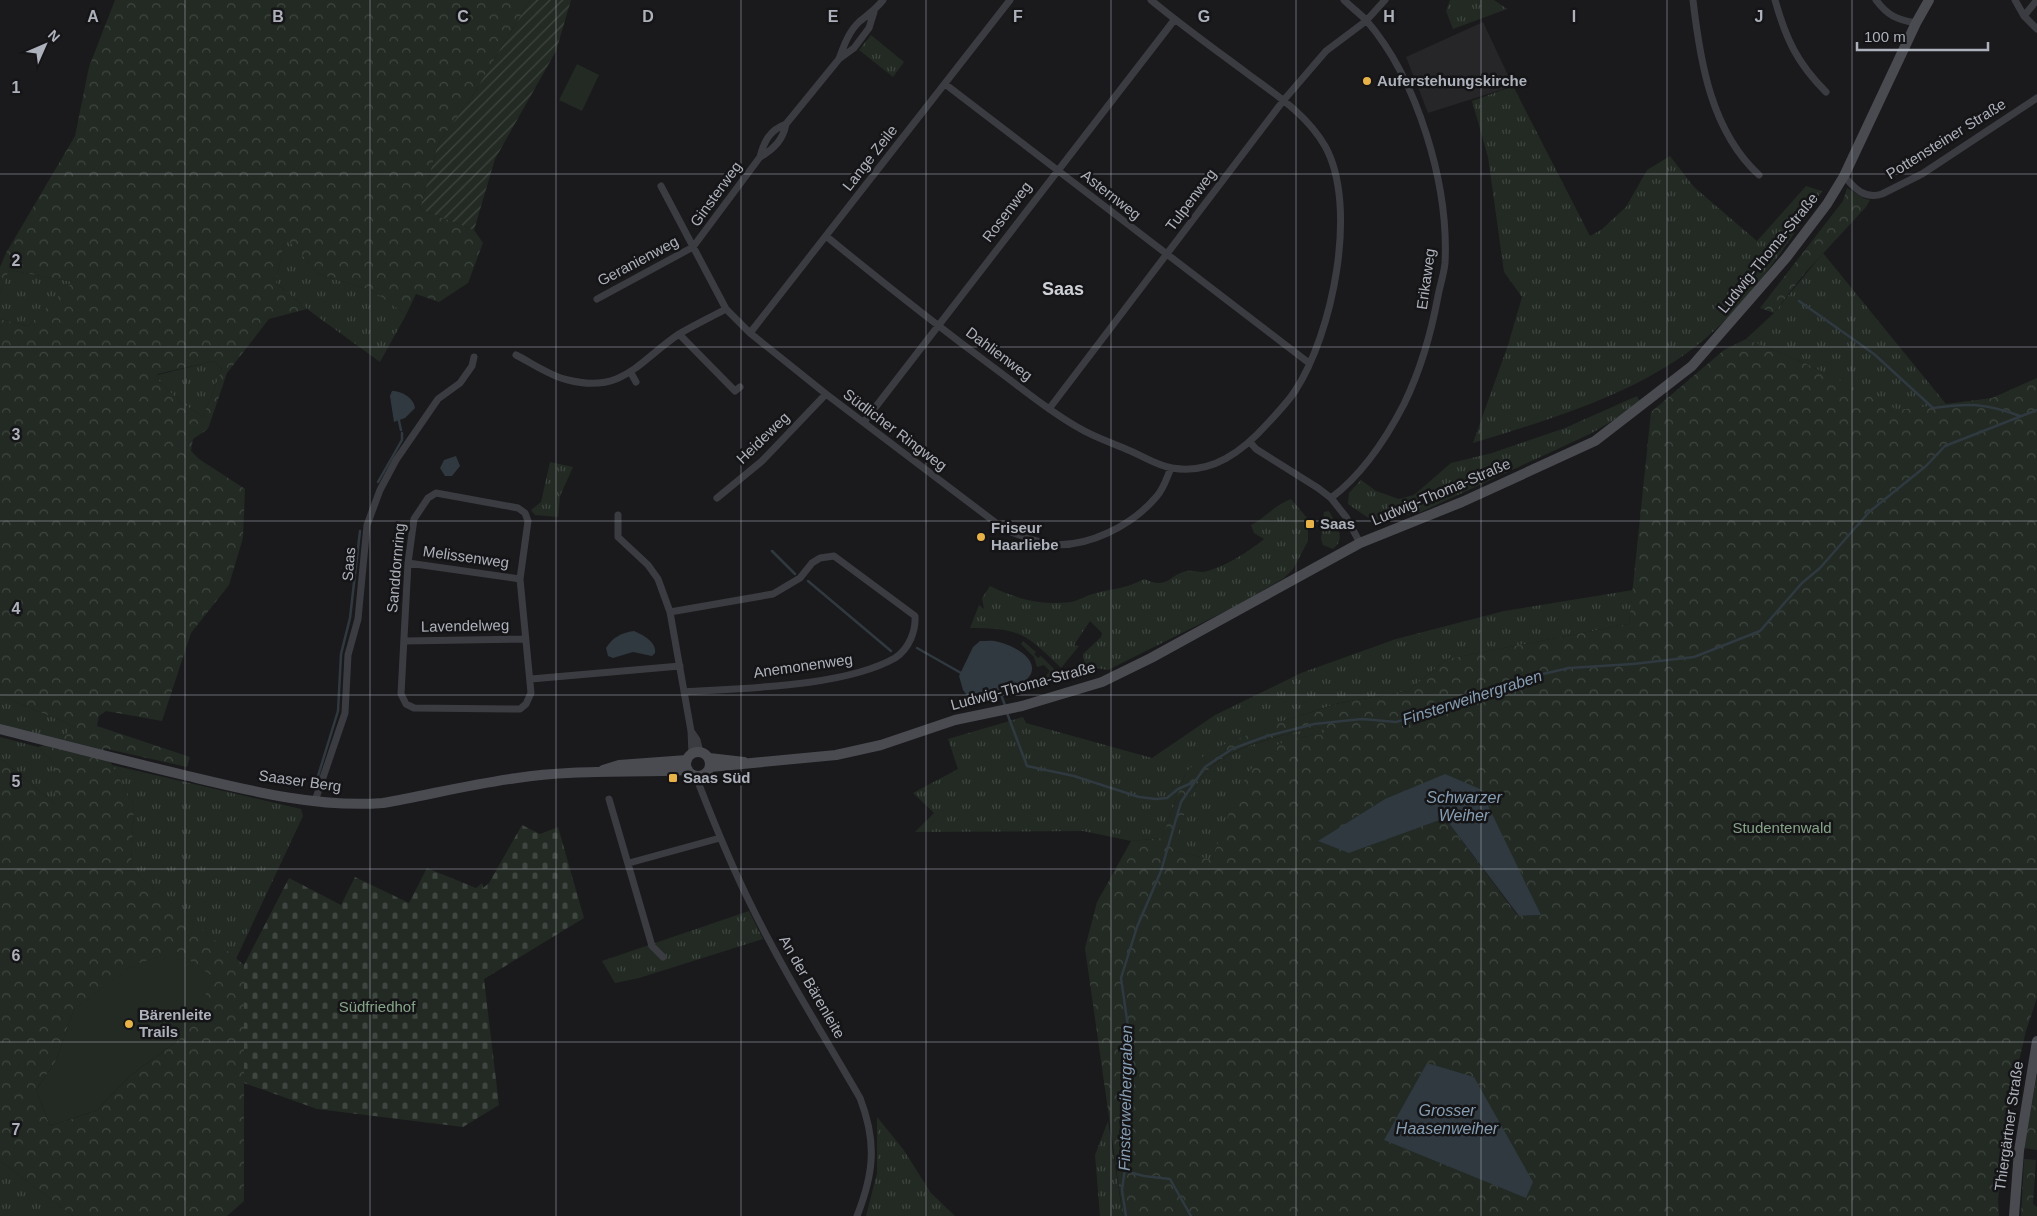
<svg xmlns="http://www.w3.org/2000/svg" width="2037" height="1216" font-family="Helvetica,sans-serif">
  <defs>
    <pattern id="grass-tufts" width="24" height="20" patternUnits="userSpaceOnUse" patternTransform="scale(1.25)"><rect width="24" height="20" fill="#222a23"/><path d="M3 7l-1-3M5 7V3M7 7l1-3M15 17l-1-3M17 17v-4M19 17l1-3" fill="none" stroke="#3f4641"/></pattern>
    <pattern id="forest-crowns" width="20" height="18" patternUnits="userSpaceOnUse" patternTransform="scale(1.25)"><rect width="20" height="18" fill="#222a23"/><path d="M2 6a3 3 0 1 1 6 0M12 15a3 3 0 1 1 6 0" fill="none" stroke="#3f4641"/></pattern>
    <pattern id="cemetery-stones" width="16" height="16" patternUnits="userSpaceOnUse" patternTransform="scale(1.25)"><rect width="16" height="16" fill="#222a23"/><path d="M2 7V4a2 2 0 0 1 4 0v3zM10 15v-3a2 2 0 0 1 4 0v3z" fill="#3f4641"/></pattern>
    <pattern id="garden-furrows" width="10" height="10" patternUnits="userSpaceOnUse" patternTransform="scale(1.25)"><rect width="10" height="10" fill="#222a23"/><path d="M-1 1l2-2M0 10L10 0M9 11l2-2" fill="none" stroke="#3f4641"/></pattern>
  </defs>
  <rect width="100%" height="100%" fill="#1a1a1c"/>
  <path fill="#262629" d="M 1483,22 L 1513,86 L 1428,113 L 1406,57 Z"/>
  <path fill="url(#grass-tufts)" d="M 1450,0 L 1494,0 L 1507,9 L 1453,29 L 1446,11 Z
    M 871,35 L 904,62 L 893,77 L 859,50 Z
    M 1513,86 L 1590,236 L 1601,230 L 1626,207 L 1647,170 L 1670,156 L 1694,187 L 1757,241 L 1806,186 L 1822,191 C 1787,245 1747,307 1695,347 C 1633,395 1548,420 1473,443 L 1508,345 L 1522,297 L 1504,272 L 1488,157 L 1472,101 Z
    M 285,236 L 319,274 L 373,291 L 406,315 L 380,362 L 307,309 L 276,283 Z
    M 1823,253 L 1946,404 L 1898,411 L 1805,363 L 1746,339 L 1774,313 Z
    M 9,270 L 74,282 L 28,326 L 0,319 L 0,293 Z
    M 214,361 L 222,369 L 203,417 L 179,401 L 157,379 L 158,375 Z
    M 1637,396 L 1641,404 L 1590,434 L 1421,512 L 1380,520 L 1367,517 L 1348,504 L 1349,493 L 1361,480 L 1376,491 L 1399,499 L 1414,495 L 1451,463 L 1492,453 L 1565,428 Z
    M 550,462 L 573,467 L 560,496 L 558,517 L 535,515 L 531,510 L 541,502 Z
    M 1291,499 L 1308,519 L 1308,541 L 1293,569 L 1284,578 L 1242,603 L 1108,670 L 1085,666 L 1083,654 L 1101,637 L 1102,633 L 1090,621 L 1074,645 L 1079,646 L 1061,668 C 1026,634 1020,628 970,628 L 979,605 L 984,609 L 982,598 L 990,586 C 1014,598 1042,606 1070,602 C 1078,601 1087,595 1096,593 C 1115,588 1125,589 1144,579 C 1169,590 1168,575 1187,571 C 1192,570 1198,572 1203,572 C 1221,569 1250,551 1264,539 L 1254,533 L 1251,525 C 1266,517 1275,505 1291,499 Z
    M 1329,511 C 1336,524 1347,538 1333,549 L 1323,545 L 1321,539 L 1324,512 Z
    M 1633,590 L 1629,624 L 1447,659 L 1408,691 L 1339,703 L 1283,721 L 1186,772 L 1162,838 L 1131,841 L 1083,831 L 915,832 L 934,813 L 913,793 L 958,769 L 948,739 L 1023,717 L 1026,723 L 1152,758 L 1215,715 L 1301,673 L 1396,639 L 1504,611 Z
    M 1023,641 L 1036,652 L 1034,654 L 1038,658 L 1041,656 L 1057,672 L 1040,689 L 1037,688 L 1050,671 L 1044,665 L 1037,667 L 1034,657 L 1021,644 Z
    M 0,695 L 73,726 L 60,741 L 0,726 Z
    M 1327,726 L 1323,734 L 1302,737 L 1250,771 L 1231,809 L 1212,860 L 1173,850 C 1192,784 1198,761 1267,740 C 1287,734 1306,729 1327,726 Z
    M 0,737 L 38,747 L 55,764 L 55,804 L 0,758 Z
    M 112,765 L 301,809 L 303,816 L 236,959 L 131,869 L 134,805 Z
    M 749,911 L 763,939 L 639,978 L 615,983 L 602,961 Z
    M 877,1117 L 903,1149 L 931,1193 L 955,1216 L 866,1216 L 877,1173 Z
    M 1108,1121 L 1123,1216 L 1100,1216 L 1095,1155 Z
    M 0,1161 L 73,1216 L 0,1216 Z"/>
  <path fill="url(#forest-crowns)" fill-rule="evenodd" d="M 115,0 L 530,0 L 473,95 L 438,144 L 420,209 L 474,230 L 483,243 L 468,283 L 439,302 L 416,294 L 406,315 L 373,291 L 319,274 L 285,237 L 276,283 L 307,309 L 269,319 L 227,373 L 208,429 L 193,439 L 191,451 L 199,459 L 245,489 L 243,538 L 229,585 L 191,633 L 162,721 L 106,711 L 99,716 L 97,726 L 190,757 L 187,767 L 103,748 L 134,805 L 131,869 L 244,965 L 244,1201 L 227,1216 L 73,1216 L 0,1161 L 0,758 L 55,804 L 55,764 L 38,747 L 60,741 L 73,726 L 0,695 L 0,319 L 28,326 L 73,282 L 9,270 L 0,293 L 0,267 L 6,253 L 75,136 L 89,67 ZM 214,361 L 222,369 L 203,417 L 179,401 L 157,379 L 158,374 ZM 74,1009 L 180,1039 L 131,1075 L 97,1110 L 50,1126 L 36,1090 L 56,1061 Z
    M 1847,188 L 1865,199 L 1870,200 L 1866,207 L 1804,274 L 1774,313 L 1760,308 L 1843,201 Z
    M 1746,339 L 1805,363 L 1898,410 L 1992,398 L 2037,378 L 2037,998 L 2026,1031 L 2012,1091 L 1998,1200 L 1999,1216 L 1123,1216 L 1085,948 L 1097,902 L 1131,841 L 1162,838 L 1186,772 L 1210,750 L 1283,721 L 1340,703 L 1408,691 L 1447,659 L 1629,624 L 1651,412 L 1724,350 ZM 1326,727 L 1323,734 C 1306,736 1286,739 1271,748 C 1243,766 1223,829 1212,860 L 1174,850 C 1192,784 1198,761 1266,740 C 1287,734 1305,729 1326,727 ZM 1445,818 L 1541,915 L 1518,916 Z
    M 2037,1074 L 2037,1150 L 2024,1148 Z
    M 2024,1159 L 2036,1160 L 2033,1204 L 2037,1207 L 2037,1216 L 2021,1216 Z"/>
  <path fill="url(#cemetery-stones)" d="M 522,825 L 540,834 L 558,827 L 584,918 L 484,979 L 499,1105 L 463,1127 L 317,1109 L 244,1083 L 244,965 L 289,878 L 341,905 L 355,877 L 409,903 L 427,868 L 476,888 L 482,883 L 483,888 L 489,883 Z"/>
  <path fill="url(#garden-furrows)" d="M 530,0 L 571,0 L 556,51 L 495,159 L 474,230 L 420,209 L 438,144 L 473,95 Z"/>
  <path fill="#222a23" d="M 577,64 L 599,75 L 582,111 L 559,100 Z
    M 176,951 L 215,978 L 180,1039 L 131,1075 L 97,1110 L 50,1126 L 36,1090 L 56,1061 L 74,1009 L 136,964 Z"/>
  <path fill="#303940" d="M 392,391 C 402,391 414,398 415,408 L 405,418 L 394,422 L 390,396 Z
    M 456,456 L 460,466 L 452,476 L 445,476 L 440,468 L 444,460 Z
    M 634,631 C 643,635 657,642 655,653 L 652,656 L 633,652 L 613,658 L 608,656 L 606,648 C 613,637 621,633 634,631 Z
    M 980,641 C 986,641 993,640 999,642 C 1013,645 1043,661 1028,678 C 1015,693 987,696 969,698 L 963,690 L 959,676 L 973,647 Z
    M 1445,774 L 1480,789 L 1541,915 L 1519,916 L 1445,818 L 1349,853 L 1318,841 L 1385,799 Z
    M 1427,1063 L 1474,1077 L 1533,1182 L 1526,1198 L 1384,1140 Z"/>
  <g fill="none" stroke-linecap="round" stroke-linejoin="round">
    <path stroke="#303940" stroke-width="2.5" d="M 1799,301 L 1874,354 L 1933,408 C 1969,403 1985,403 2020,416
      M 399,421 L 401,430
      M 378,482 L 402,440 L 402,433
      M 772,551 L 795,574
      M 808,581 L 891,651
      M 917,648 L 961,673
      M 1000,692 L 1006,708
      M 1007,713 L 1027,766 L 1074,776 L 1139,797 L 1156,799 L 1167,798 L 1178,789 L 1194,782
      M 314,789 L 338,711 L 341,654 L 350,618 L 360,531
      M 1125,1171 L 1144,1176 L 1170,1179 L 1191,1216
      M 1126,1216 L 1122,1190 L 1126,1161 L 1124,1078 L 1129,1034 L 1121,978 L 1137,927 L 1161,871 L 1181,802 L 1205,767 L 1232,749 L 1267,736 L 1314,724 L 1362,719 L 1396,722 L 1439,710 L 1517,680 L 1569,668 L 1633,664 L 1694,657 L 1760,631 L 1802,583 L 1820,568 L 1869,512 L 1926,466 L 1945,446 L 2037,410"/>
    <path stroke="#3b3c41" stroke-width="7" d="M 1693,0 C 1700,61 1711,131 1759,175
      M 1775,0 C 1786,39 1797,63 1826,92
      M 1876,0 C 1887,15 1897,20 1916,23
      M 2015,0 L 2024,16 L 2037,29
      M 2024,16 L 2037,0
      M 839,59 C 844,45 849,31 860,21 C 869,14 876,9 883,0
      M 945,84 L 1309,363
      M 760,157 C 774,149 783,140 786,124 L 839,59 L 854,48 L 869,28 L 874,12
      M 1844,176 C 1854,188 1865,200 1882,194 L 1922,174 L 2037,98
      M 661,186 L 726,309 L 750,333 L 826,394 L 1004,529 C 1019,535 1033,541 1048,544 C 1087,549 1133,525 1157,496 C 1164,488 1167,477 1171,468
      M 826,236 C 882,282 939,327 997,370 C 1024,390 1050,412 1079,428 C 1094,437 1112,443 1128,450 C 1141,455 1157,466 1172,468 C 1212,475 1243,451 1268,423 C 1277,413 1288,402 1295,391 C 1332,335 1359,207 1325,146 C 1306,113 1273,93 1244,71 C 1213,48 1181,25 1151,0
      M 597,299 L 693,247 L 760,157 C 764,141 770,130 786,124
      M 750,333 L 1010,0
      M 679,334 L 735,391 L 740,387
      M 516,355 C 532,363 550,376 568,380 C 623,394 639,361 679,334 C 694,325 711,317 726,309
      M 631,373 L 636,382
      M 1049,409 L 1283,101 L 1326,51 L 1366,21 L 1385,0
      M 864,422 L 1175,19
      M 1250,442 L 1256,449 L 1318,488 L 1331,498 L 1346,517 L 1360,543
      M 436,493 L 518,508 L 525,513 L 528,521 L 520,579 L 531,693 L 526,704 L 520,709 L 414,708 L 406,704 L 401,694 L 408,563 L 414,519 L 428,498 Z
      M 717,498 L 762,461 L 826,394
      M 1331,498 C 1363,474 1386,439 1404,404 C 1421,369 1431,334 1438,296 C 1440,285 1444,274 1445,263 C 1449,185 1418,80 1366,20 C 1359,13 1351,7 1344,0
      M 618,515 L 618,537 L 648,565 L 658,579 L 670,612 L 691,731 L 692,754
      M 408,563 L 520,579
      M 670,612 L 773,594 L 800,578 L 812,563 L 820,558 L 834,556 L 915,616 C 916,631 909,649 895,658 C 844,687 743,688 684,692
      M 405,641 L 525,639
      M 531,679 L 680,666
      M 691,731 L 697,740 L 700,752
      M 698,776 L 698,782 C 714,823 731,865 751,905 C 783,971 823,1034 860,1098 C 877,1142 874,1173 857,1216
      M 609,799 L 652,946 L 663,957
      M 315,801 L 345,713 L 348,655 L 358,619 L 367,525 L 380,490 L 396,460 L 438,399 L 460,383 L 472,366 L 474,357
      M 629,863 L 720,838"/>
    <path stroke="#494b51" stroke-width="10" d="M 0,729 C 63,745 125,761 188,776 C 251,791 318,808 383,803 C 428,795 472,784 517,778 C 574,769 631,773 688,770
      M686 764a12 12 0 1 1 24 0a12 12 0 1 1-24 0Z
      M 709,758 L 744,762
      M 710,767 L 836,755 L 881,745 L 955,720 L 1022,706 L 1102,682 L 1151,658 L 1360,543 L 1462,502 L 1595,441 L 1692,366 L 1786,258 L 1827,204 L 1844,176 L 1916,23 L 1929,0
      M 603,770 L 619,765 L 687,760
      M 2014,1216 L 2019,1151 L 2037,1041"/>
  </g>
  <path fill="none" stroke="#adb1bb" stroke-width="1" stroke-opacity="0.55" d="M 185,0 L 185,1216M 370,0 L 370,1216M 556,0 L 556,1216M 741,0 L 741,1216M 926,0 L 926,1216M 1111,0 L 1111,1216M 1296,0 L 1296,1216M 1481,0 L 1481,1216M 1667,0 L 1667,1216M 1852,0 L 1852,1216M 0,174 L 2037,174M 0,347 L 2037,347M 0,521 L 2037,521M 0,695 L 2037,695M 0,869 L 2037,869M 0,1042 L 2037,1042"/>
  <g fill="#e7b247" stroke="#151517" stroke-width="2">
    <circle cx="1367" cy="81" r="5"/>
    <rect x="1305" y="519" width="10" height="10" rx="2.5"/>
    <circle cx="981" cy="537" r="5"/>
    <rect x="668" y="773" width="10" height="10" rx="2.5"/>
    <circle cx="129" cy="1024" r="5"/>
  </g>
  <g text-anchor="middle" stroke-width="5" stroke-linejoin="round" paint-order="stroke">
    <g font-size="15" font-weight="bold" fill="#adb1bb" stroke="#151517" text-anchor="start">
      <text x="1377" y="86">Auferstehungskirche</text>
      <text x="1320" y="529">Saas</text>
      <text x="991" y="533">Friseur<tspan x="991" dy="17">Haarliebe</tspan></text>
      <text x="683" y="783">Saas Süd</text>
      <text x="139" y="1020">Bärenleite<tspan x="139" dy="17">Trails</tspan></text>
    </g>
    <g font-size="15" fill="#adb1bb" stroke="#151517">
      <text transform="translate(1946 139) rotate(-32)" y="5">Pottensteiner Straße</text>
      <text transform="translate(870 158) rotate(-52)" y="5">Lange Zeile</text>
      <text transform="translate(716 194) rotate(-54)" y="5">Ginsterweg</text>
      <text transform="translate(1111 195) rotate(38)" y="5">Asternweg</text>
      <text transform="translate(1191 200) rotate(-53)" y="5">Tulpenweg</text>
      <text transform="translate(1007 212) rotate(-53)" y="5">Rosenweg</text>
      <text transform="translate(1768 253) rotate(-51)" y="5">Ludwig-Thoma-Straße</text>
      <text transform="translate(638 261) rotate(-28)" y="5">Geranienweg</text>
      <text transform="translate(1426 279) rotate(-82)" y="5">Erikaweg</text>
      <text transform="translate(999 354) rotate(37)" y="5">Dahlienweg</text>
      <text transform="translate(895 430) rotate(37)" y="5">Südlicher Ringweg</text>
      <text transform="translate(763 438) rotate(-44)" y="5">Heideweg</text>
      <text transform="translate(1441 492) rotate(-23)" y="5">Ludwig-Thoma-Straße</text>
      <text transform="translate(466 557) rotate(8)" y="5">Melissenweg</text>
      <text transform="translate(349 564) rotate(-85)" y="5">Saas</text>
      <text transform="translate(396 568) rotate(-85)" y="5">Sanddornring</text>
      <text transform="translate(465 626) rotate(-1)" y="5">Lavendelweg</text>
      <text transform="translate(803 666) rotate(-8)" y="5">Anemonenweg</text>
      <text transform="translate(1023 686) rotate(-15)" y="5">Ludwig-Thoma-Straße</text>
      <text transform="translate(300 781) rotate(8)" y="5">Saaser Berg</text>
      <text transform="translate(812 987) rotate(60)" y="5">An der Bärenleite</text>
      <text transform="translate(2009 1126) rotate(-82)" y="5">Thiergärtner Straße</text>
    </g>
    <g font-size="15" fill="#86a488" stroke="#151517">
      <text x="1782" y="833">Studentenwald</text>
      <text x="377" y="1012">Südfriedhof</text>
    </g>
    <g font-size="16" font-style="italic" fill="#879eb3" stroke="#151517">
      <text transform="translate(1472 697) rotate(-18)" y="6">Finsterweihergraben</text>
      <text x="1464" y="803">Schwarzer<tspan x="1464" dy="18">Weiher</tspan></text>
      <text transform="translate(1125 1098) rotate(-89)" y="6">Finsterweihergraben</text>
      <text x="1447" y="1116">Grosser<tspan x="1447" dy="18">Haasenweiher</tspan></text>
    </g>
    <g font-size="18" font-weight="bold" fill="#ced0d7" stroke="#151517">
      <text x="1063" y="295">Saas</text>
    </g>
  </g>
  <g font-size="16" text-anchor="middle" font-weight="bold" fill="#adb1bb" stroke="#151517" stroke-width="5" stroke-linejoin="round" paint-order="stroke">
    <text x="93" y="22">A</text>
    <text x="278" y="22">B</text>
    <text x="463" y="22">C</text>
    <text x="648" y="22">D</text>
    <text x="833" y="22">E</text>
    <text x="1018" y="22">F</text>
    <text x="1204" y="22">G</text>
    <text x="1389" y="22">H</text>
    <text x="1574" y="22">I</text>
    <text x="1759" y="22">J</text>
    <text x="16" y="93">1</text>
    <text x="16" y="266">2</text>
    <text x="16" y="440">3</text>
    <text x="16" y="614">4</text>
    <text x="16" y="787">5</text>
    <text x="16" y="961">6</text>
    <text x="16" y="1135">7</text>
  </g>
  <g transform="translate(45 45) rotate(45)" stroke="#151517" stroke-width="4" paint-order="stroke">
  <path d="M0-4L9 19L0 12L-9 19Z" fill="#adb1bb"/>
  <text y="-8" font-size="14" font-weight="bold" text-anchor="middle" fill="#adb1bb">N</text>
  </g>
  <path d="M1857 42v8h131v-8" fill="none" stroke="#adb1bb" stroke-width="2.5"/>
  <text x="1864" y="42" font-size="15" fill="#adb1bb" stroke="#151517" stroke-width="4" paint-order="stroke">100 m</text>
</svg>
